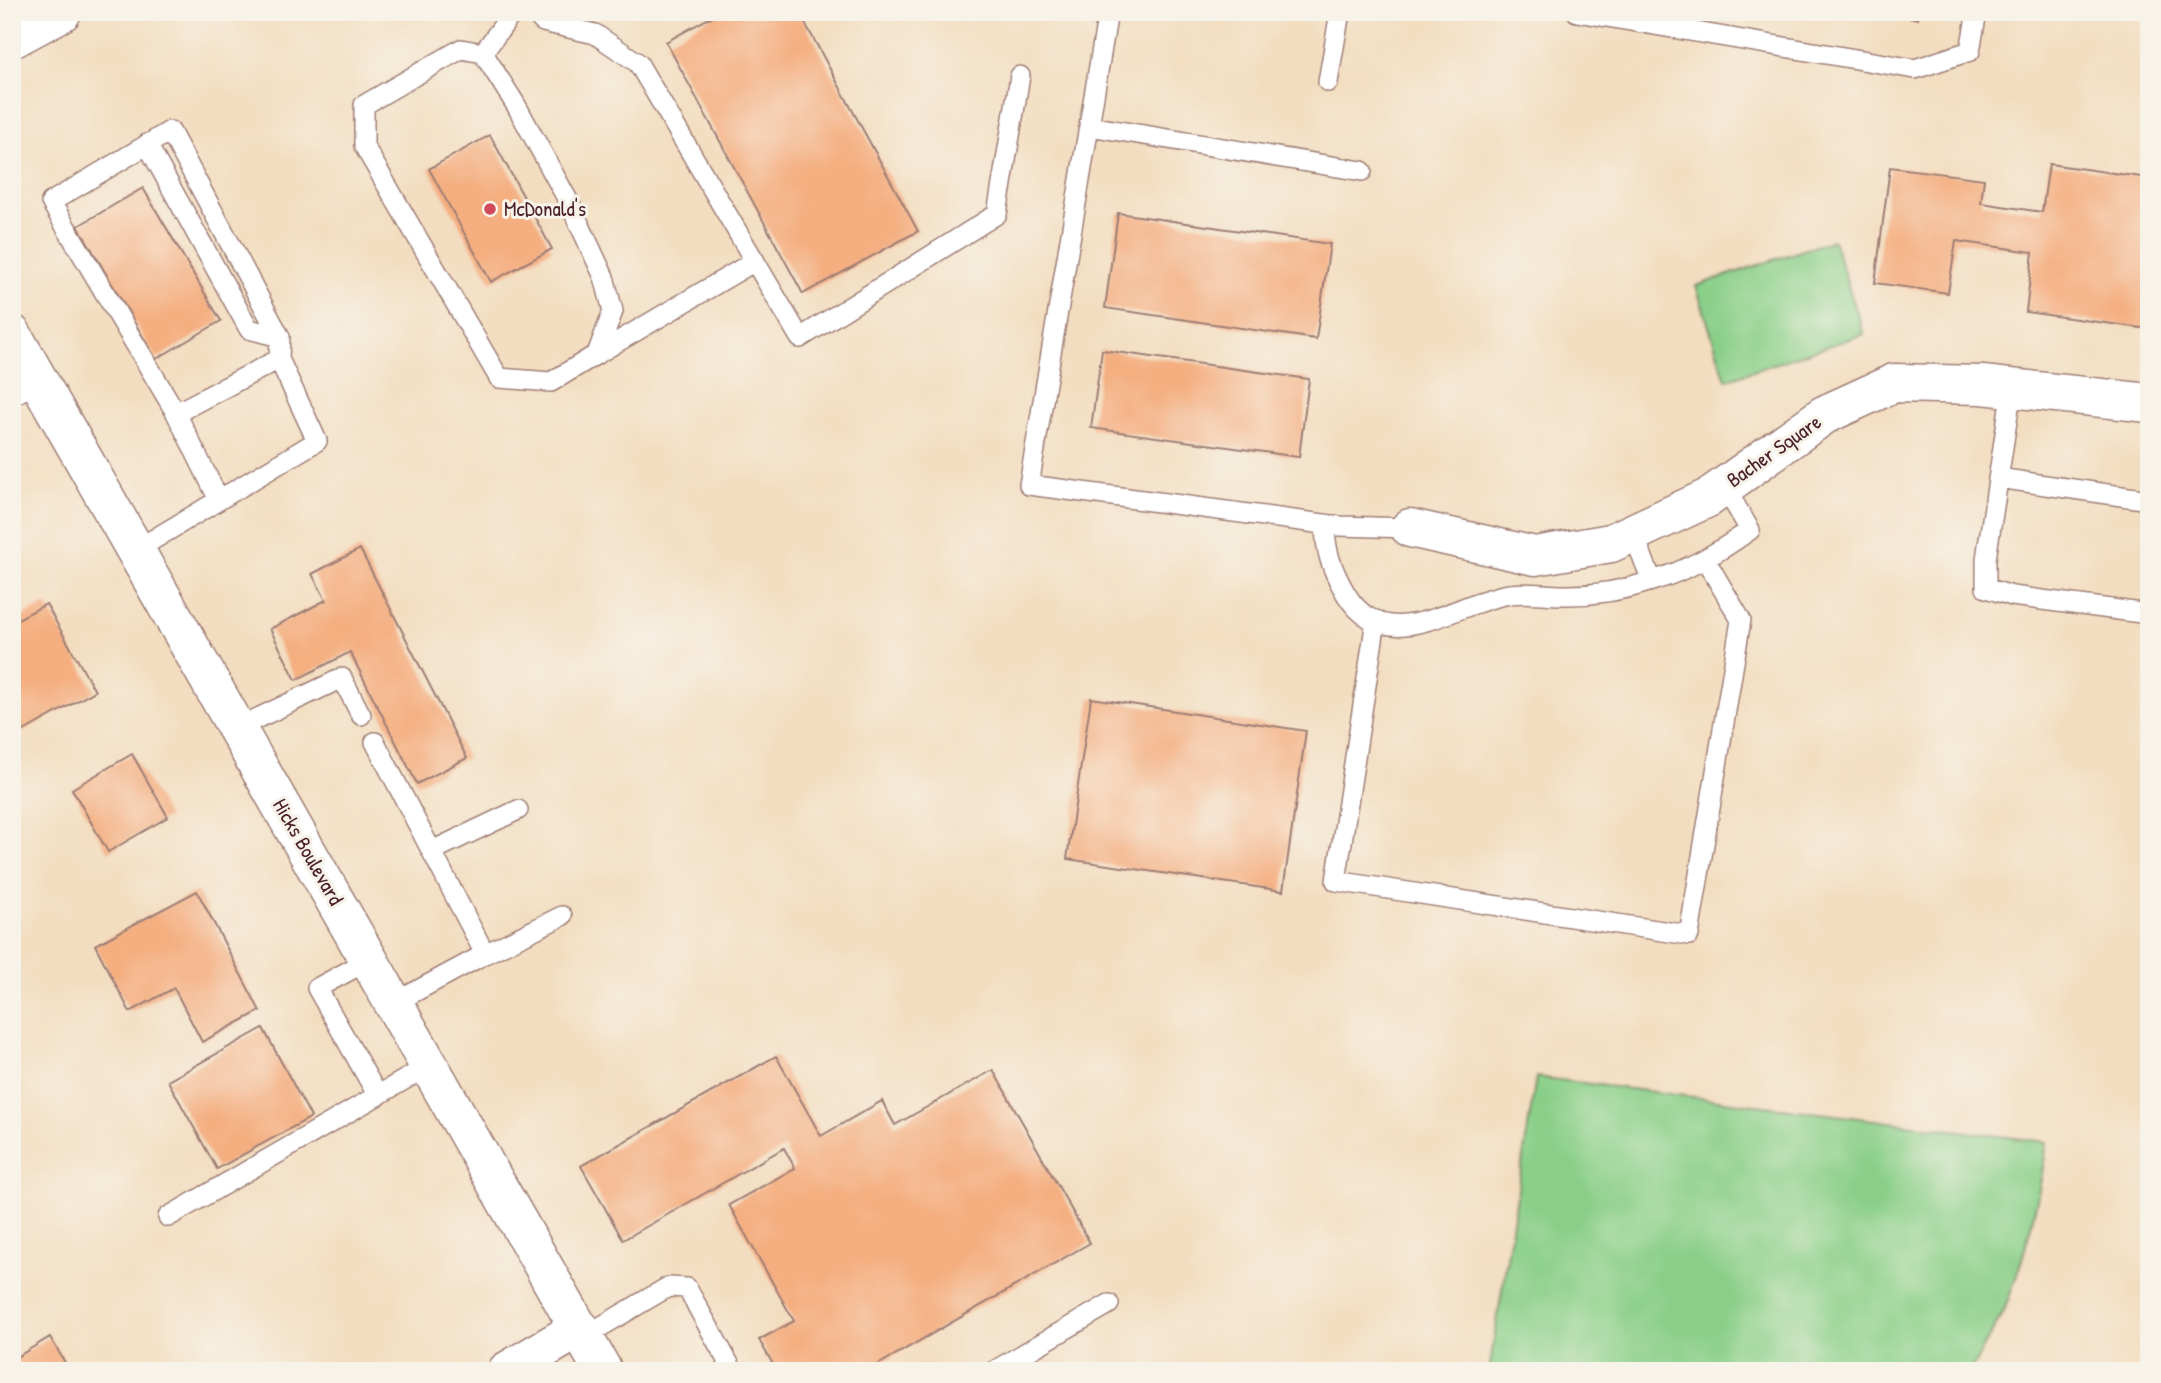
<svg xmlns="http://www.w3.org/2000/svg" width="2161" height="1383" font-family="'Patrick Hand',sans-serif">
  <rect width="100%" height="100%" fill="#f7f3e8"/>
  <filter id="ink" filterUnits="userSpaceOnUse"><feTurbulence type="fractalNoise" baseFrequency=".0143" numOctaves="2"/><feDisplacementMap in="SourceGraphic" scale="14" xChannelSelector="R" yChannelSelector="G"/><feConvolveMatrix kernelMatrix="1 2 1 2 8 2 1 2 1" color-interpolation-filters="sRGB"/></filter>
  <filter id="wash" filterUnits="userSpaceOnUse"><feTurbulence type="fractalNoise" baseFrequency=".00686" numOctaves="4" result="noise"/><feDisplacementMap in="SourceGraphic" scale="28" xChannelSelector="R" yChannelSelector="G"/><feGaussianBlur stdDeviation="1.57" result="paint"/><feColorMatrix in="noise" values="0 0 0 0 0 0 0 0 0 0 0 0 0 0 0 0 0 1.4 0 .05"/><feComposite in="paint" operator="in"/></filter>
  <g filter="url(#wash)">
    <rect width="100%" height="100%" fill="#f3ddc0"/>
    <path fill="#89cf88" stroke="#6a775a" stroke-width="2" d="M 1833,240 L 1864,334 L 1726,380 L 1696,286 Z
      M 1536,1077 L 2047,1142 C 2039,1198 2027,1252 2006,1305 C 1997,1325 1985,1344 1975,1363 L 1969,1371 L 1489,1371 Z"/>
    <g id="blocks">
      <path fill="#f4ae80" d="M 720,12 L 799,12 L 918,231 L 803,294 L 666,42 Z
        M 1886,12 L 1919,12 L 1918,19 Z
        M 490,135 L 552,249 L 491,282 L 429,169 Z
        M 2049,164 L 2149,178 L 2149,329 L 2026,312 L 2033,252 L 1956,241 L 1948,293 L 1875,283 L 1890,167 L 1984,179 L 1981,203 L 2042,212 Z
        M 143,188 L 221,321 L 156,359 L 78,226 Z
        M 1118,213 L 1330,244 L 1316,339 L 1105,308 Z
        M 1102,350 L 1309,379 L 1299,457 L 1091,428 Z
        M 360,549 L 467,758 L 417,784 L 350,652 L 296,680 L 270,629 L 326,600 L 312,574 Z
        M 46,604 L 95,691 L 22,732 L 12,715 L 12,622 Z
        M 1091,698 L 1306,731 L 1283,891 L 1067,859 Z
        M 132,754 L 168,817 L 108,852 L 72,789 Z
        M 197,891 L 260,1011 L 202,1042 L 174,988 L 130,1012 L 95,945 Z
        M 263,1028 L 311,1117 L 217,1169 L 168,1081 Z
        M 776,1056 L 821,1136 L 882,1101 L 895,1125 L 993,1070 L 1090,1243 L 867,1371 L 777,1371 L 759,1340 L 794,1321 L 729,1205 L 795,1168 L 784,1148 L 623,1240 L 581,1166 Z
        M 50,1337 L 70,1371 L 12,1371 L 12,1360 Z"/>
    </g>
  </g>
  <g filter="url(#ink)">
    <use href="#blocks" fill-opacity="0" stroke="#9e7e76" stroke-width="2"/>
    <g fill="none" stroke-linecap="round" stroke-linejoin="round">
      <defs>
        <path id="service" d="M 534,12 L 543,22 L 595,34 L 638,63 L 800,338 L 997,214 L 1020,76
          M 1108,12 L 1029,485 L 1339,526 L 1410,528
          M 1577,12 L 1915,69 L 1970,51 L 1977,12
          M 461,49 L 483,53 L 516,105 L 570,204 L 604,277 L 613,311 L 597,354 L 551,382 L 499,378 L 364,146 L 364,105 Z
          M 483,53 L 513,12
          M 1328,82 L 1340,12
          M 1089,126 L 1362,171
          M 147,144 L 249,329 L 280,337
          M 597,354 L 755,261
          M 2012,388 L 1986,559 L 1986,588 L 2012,596 L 2149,614
          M 12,396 L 39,381
          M 176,413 L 279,359
          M 1998,478 L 2149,500
          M 1325,524 C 1325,551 1332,570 1346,594 C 1387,661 1456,601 1510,594 C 1529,591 1549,596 1569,595 C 1597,595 1625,590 1652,581
          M 1633,533 L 1652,581 C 1689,570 1719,552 1750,530 L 1724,486
          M 136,550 L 317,441 L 279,359 L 280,337 L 170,131 L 51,202 L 176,413 L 219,500
          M 1376,620 L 1336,881 L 1689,935 L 1741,620 L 1705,559
          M 237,728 L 342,678 L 361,715
          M 375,742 L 485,954 L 394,1003
          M 432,851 L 518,810
          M 485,954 L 562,916
          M 369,960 L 317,988 L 378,1096
          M 168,1217 L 430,1065
          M 585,1336 L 668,1287 L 687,1288 L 733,1371
          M 994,1371 L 1109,1304"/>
        <path id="minor" d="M 12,334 L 603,1371
          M 1410,528 L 1535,556 L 1611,543 L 1708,498 L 1824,415 L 1894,383 L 1982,385 L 2149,403
          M 507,1371 L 580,1328"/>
        <path id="primary" d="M 12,39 L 62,12"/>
      </defs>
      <use href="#service" stroke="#9e7e76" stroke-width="22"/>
      <use href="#minor" stroke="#9e7e76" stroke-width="41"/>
      <use href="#primary" stroke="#9e7e76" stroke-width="41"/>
      <use href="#service" stroke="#fff" stroke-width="19"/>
      <use href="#minor" stroke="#fff" stroke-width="38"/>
      <use href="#primary" stroke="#fff" stroke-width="38"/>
    </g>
  </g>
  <circle fill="#d1495b" stroke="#f7f3e8" stroke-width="2.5" cx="490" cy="209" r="7"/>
  <g text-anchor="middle" stroke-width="6" stroke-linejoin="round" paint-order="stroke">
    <g font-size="21" fill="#4a1f2b" stroke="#f7f3e8" text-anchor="start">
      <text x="504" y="216">McDonald's</text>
    </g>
    <g font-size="21" fill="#4a1f2b" stroke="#f7f3e8">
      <text transform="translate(1774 451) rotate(-35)" y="7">Bacher Square</text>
      <text transform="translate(308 852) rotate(60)" y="7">Hicks Boulevard</text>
    </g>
  </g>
  <rect width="2161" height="1383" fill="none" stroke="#f7f3e8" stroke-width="42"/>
</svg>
